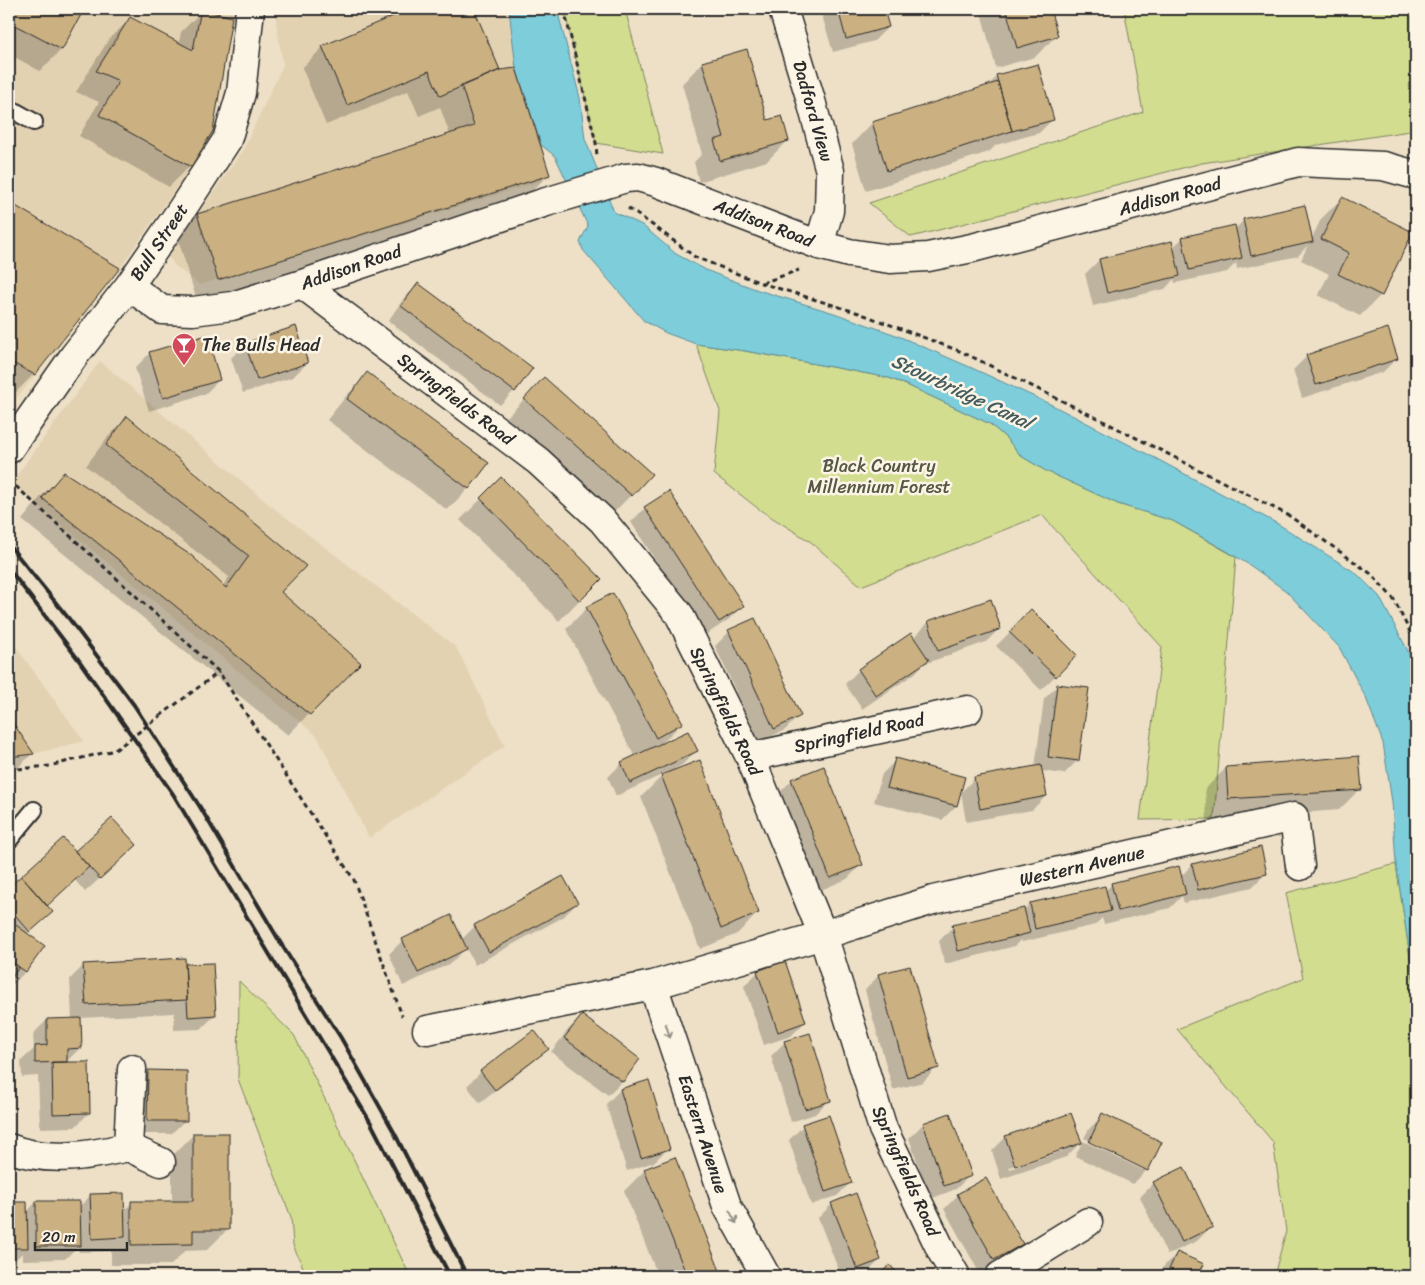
<svg xmlns="http://www.w3.org/2000/svg" width="1425" height="1285" font-family="Sriracha,sans-serif">
  <rect width="100%" height="100%" fill="#ede0c7"/>
  <filter id="ink" filterUnits="userSpaceOnUse"><feTurbulence type="fractalNoise" baseFrequency=".02" numOctaves="2"/><feDisplacementMap in="SourceGraphic" scale="10" xChannelSelector="R" yChannelSelector="G"/><feConvolveMatrix kernelMatrix="1 2 1 2 8 2 1 2 1" color-interpolation-filters="sRGB"/></filter>
  <g filter="url(#ink)">
    <path fill="#e3d2b2" d="M 9,9 L 233,9 L 213,131 L 191,167 L 120,268 L 9,408 Z
      M 274,9 L 509,9 L 509,17 L 541,145 L 551,178 L 200,285 L 176,267 L 168,256 L 243,150 L 283,65 Z
      M 100,361 L 271,506 L 456,647 L 505,746 L 369,838 L 317,736 L 11,483 Z
      M 9,637 L 84,741 L 34,754 L 9,757 Z"/>
    <path fill="#d2dd90" stroke="#7e845e" d="M 564,9 L 625,9 L 663,154 L 596,143 Z
      M 1124,9 L 1416,9 L 1416,130 L 1202,163 L 911,237 L 869,203 L 1143,112 Z
      M 696,344 L 745,351 L 853,371 L 889,378 L 909,386 L 990,424 L 1006,438 L 1021,456 L 1046,471 L 1118,504 L 1173,521 L 1236,557 L 1214,819 L 1140,820 L 1162,647 L 1042,515 L 861,586 L 811,542 L 760,510 L 714,474 L 720,411 Z
      M 1396,864 L 1416,996 L 1416,1276 L 1274,1276 L 1286,1231 L 1273,1142 L 1177,1029 L 1303,978 L 1286,893 Z
      M 239,981 L 294,1035 L 410,1276 L 307,1276 L 293,1245 L 291,1217 L 238,1079 Z"/>
    <path fill="#7ecddb" stroke="#5d8c95" d="M 509,9 L 557,9 L 580,98 L 585,139 L 614,212 L 642,225 L 676,254 L 708,271 L 758,290 L 834,313 L 896,335 L 972,368 L 1052,405 L 1155,458 L 1278,524 L 1356,573 L 1379,596 L 1407,649 L 1416,674 L 1416,996 L 1396,864 L 1392,802 L 1383,743 L 1366,698 L 1339,647 L 1286,591 L 1251,566 L 1225,550 L 1173,521 L 1118,504 L 1046,471 L 1021,456 L 1006,438 L 990,424 L 909,386 L 889,378 L 853,371 L 745,351 L 696,344 L 666,333 L 644,321 L 583,250 L 580,242 L 588,226 L 555,156 L 541,145 L 516,68 Z"/>
    <path fill="#0003" fill-rule="evenodd" d="M 9,9 L 83,9 L 61,50 L 40,71 L 9,54 Z
      M 413,9 L 473,9 L 499,72 L 548,175 L 527,196 L 197,301 L 177,236 L 197,215 L 450,135 L 440,107 L 419,116 L 408,91 L 326,125 L 302,68 L 323,47 Z
      M 820,9 L 883,9 L 888,27 L 874,41 L 833,52 Z
      M 980,9 L 1049,9 L 1056,36 L 1035,57 L 996,68 Z
      M 202,11 L 190,166 L 169,187 L 79,136 L 99,102 L 76,92 L 109,39 L 130,19 L 179,43 L 181,32 Z
      M 702,63 L 788,140 L 767,161 L 699,182 L 694,162 L 702,154 L 682,84 Z
      M 997,77 L 1053,119 L 1039,133 L 996,145 L 989,152 L 866,191 L 852,144 L 872,123 L 986,87 Z
      M 1342,198 L 1381,295 L 1360,316 L 1318,295 L 1329,274 L 1301,260 L 1308,245 L 1298,256 L 1237,269 L 1236,263 L 1227,272 L 1175,283 L 1174,279 L 1165,289 L 1093,306 L 1085,274 L 1099,260 L 1172,248 L 1183,238 L 1235,229 L 1244,220 L 1311,240 L 1321,219 Z
      M 14,206 L 34,374 L 13,395 L 9,393 L 9,212 Z
      M 418,285 L 514,391 L 500,405 L 388,321 L 404,298 Z
      M 206,337 L 219,380 L 205,394 L 149,411 L 135,368 L 149,354 Z
      M 245,344 L 307,363 L 293,377 L 243,393 L 231,358 Z
      M 1307,356 L 1397,358 L 1383,372 L 1302,398 L 1293,370 Z
      M 368,374 L 487,463 L 468,489 L 447,510 L 327,420 L 347,395 Z
      M 544,379 L 631,495 L 610,516 L 504,420 Z
      M 127,418 L 305,566 L 280,592 L 359,663 L 288,735 L 22,520 L 43,494 L 64,474 L 222,587 L 229,577 L 86,466 L 106,439 Z
      M 501,479 L 600,579 L 559,621 L 460,520 Z
      M 645,508 L 742,606 L 728,620 L 704,636 L 631,522 Z
      M 587,608 L 682,723 L 659,746 L 696,751 L 682,765 L 674,769 L 758,913 L 737,934 L 700,949 L 641,797 L 664,774 L 616,796 L 608,777 L 622,763 L 635,757 L 566,629 Z
      M 1031,611 L 1076,655 L 1041,690 L 996,646 Z
      M 755,619 L 799,716 L 785,730 L 759,742 L 715,646 L 729,632 Z
      M 929,622 L 1000,628 L 986,642 L 924,664 L 914,674 L 862,709 L 845,684 L 859,670 L 913,638 Z
      M 1058,685 L 1078,760 L 1064,774 L 1041,771 L 1046,796 L 1032,810 L 966,822 L 961,792 L 975,778 L 1035,767 L 1044,699 Z
      M 9,719 L 32,754 L 11,774 L 9,775 Z
      M 896,760 L 956,806 L 942,820 L 874,802 L 882,774 Z
      M 1226,768 L 1360,789 L 1339,810 L 1207,820 L 1205,789 Z
      M 792,780 L 861,865 L 847,879 L 816,892 L 778,794 Z
      M 112,819 L 121,859 L 85,892 L 75,880 L 46,906 L 37,925 L 27,934 L 44,946 L 25,972 L 11,986 L 9,984 L 9,889 L 63,840 L 75,853 Z
      M 1192,865 L 1266,873 L 1252,887 L 1184,903 L 1182,896 L 1170,908 L 1104,924 L 1102,918 L 1095,925 L 1022,942 L 1021,940 L 1015,946 L 945,964 L 939,941 L 953,927 L 1023,911 L 1030,904 L 1105,891 L 1112,884 L 1180,877 Z
      M 577,903 L 563,917 L 475,965 L 466,948 L 451,963 L 403,986 L 389,954 L 403,940 L 461,940 L 475,926 Z
      M 84,965 L 184,966 L 215,1015 L 201,1029 L 174,1030 L 174,1013 L 80,1018 L 80,1048 L 64,1064 L 89,1113 L 75,1127 L 40,1128 L 38,1076 L 22,1077 L 21,1061 L 34,1049 L 33,1034 L 47,1020 L 72,1020 L 70,979 Z
      M 758,972 L 805,1022 L 791,1036 L 764,1045 L 744,986 Z
      M 879,975 L 937,1067 L 923,1082 L 893,1090 L 865,990 Z
      M 582,1016 L 622,1081 L 608,1095 L 551,1052 L 568,1030 Z
      M 785,1042 L 829,1100 L 815,1114 L 791,1122 L 771,1056 Z
      M 547,1048 L 533,1062 L 480,1103 L 467,1086 L 481,1072 Z
      M 149,1072 L 185,1120 L 171,1134 L 134,1134 L 135,1086 Z
      M 620,1090 L 668,1148 L 654,1162 L 627,1171 L 606,1104 Z
      M 1103,1115 L 1147,1170 L 1133,1184 L 1075,1156 L 1083,1141 L 1143,1170 L 1143,1167 L 1084,1138 L 1089,1129 Z
      M 923,1124 L 970,1175 L 956,1189 L 930,1199 L 909,1138 Z
      M 803,1126 L 851,1182 L 837,1196 L 811,1205 L 789,1140 Z
      M 193,1135 L 228,1229 L 207,1250 L 185,1251 L 171,1265 L 111,1265 L 111,1251 L 79,1252 L 78,1246 L 65,1259 L 23,1260 L 23,1252 L 13,1262 L 9,1262 L 9,1204 L 26,1203 L 26,1213 L 36,1202 L 79,1207 L 91,1195 L 123,1211 L 132,1203 L 172,1203 L 172,1156 Z
      M 1006,1137 L 1080,1143 L 1066,1157 L 1001,1179 L 992,1151 ZM 1065,1148 L 1065,1150 L 1010,1169 L 1009,1167 Z
      M 674,1159 L 720,1276 L 658,1276 L 624,1191 L 645,1170 Z
      M 986,1180 L 1021,1244 L 1007,1258 L 980,1274 L 944,1209 L 958,1195 Z
      M 1154,1183 L 1211,1227 L 1197,1241 L 1167,1255 L 1140,1197 Z
      M 832,1204 L 880,1260 L 866,1274 L 859,1276 L 841,1276 L 818,1218 Z
      M 1177,1253 L 1202,1265 L 1197,1276 L 1159,1276 L 1163,1267 Z"/>
    <path fill="#cbb081" stroke="#2b2b2b" d="M 9,9 L 84,9 L 62,50 L 9,22 Z
      M 201,9 L 232,17 L 213,131 L 191,167 L 99,115 L 119,81 L 96,71 L 130,17 L 193,50 Z
      M 410,9 L 474,9 L 500,70 L 440,96 L 429,71 L 347,105 L 322,46 Z
      M 838,9 L 884,9 L 889,27 L 846,39 Z
      M 1006,9 L 1050,9 L 1058,36 L 1017,48 Z
      M 747,49 L 767,120 L 782,116 L 789,141 L 720,161 L 714,140 L 724,137 L 702,62 Z
      M 1038,64 L 1054,120 L 1012,131 L 996,75 Z
      M 516,68 L 550,175 L 218,280 L 197,214 L 474,126 L 461,85 L 464,85 L 500,70 Z
      M 998,82 L 1012,131 L 887,171 L 872,122 Z
      M 1342,197 L 1413,232 L 1382,296 L 1338,274 L 1349,253 L 1321,239 Z
      M 14,205 L 120,268 L 35,375 L 9,361 L 9,213 Z
      M 1305,205 L 1313,242 L 1251,256 L 1243,219 Z
      M 1235,225 L 1242,258 L 1189,270 L 1182,237 Z
      M 1172,241 L 1180,276 L 1107,293 L 1099,259 Z
      M 418,283 L 533,368 L 515,392 L 401,306 Z
      M 296,326 L 308,363 L 257,380 L 245,343 Z
      M 1388,328 L 1398,359 L 1316,385 L 1306,355 Z
      M 207,335 L 220,380 L 163,398 L 149,352 Z
      M 367,372 L 489,463 L 469,489 L 347,399 Z
      M 544,377 L 652,474 L 632,496 L 524,399 Z
      M 127,416 L 306,566 L 281,592 L 361,663 L 310,715 L 42,498 L 64,472 L 192,556 L 226,588 L 249,556 L 106,445 Z
      M 501,477 L 602,579 L 580,601 L 480,498 Z
      M 669,491 L 744,606 L 719,622 L 644,507 Z
      M 613,593 L 683,723 L 656,738 L 586,607 Z
      M 991,599 L 1001,629 L 938,651 L 928,621 Z
      M 1031,609 L 1077,655 L 1056,677 L 1009,632 Z
      M 755,618 L 801,716 L 774,729 L 728,630 Z
      M 911,633 L 929,660 L 876,696 L 858,669 Z
      M 1057,684 L 1089,688 L 1079,761 L 1048,757 Z
      M 9,717 L 34,754 L 9,757 Z
      M 688,731 L 698,751 L 630,783 L 621,762 Z
      M 1359,756 L 1362,790 L 1228,799 L 1226,767 Z
      M 895,758 L 965,777 L 957,806 L 887,788 Z
      M 700,760 L 759,913 L 721,929 L 661,775 Z
      M 1041,765 L 1047,796 L 980,809 L 974,777 Z
      M 824,766 L 863,865 L 830,878 L 791,779 Z
      M 112,818 L 137,845 L 100,879 L 75,851 Z
      M 63,838 L 89,867 L 47,906 L 21,876 Z
      M 1261,847 L 1267,874 L 1198,890 L 1192,864 Z
      M 1179,866 L 1186,894 L 1118,911 L 1111,883 Z
      M 21,876 L 53,912 L 30,932 L 9,908 L 9,887 Z
      M 563,876 L 578,903 L 489,952 L 474,925 Z
      M 1105,886 L 1111,911 L 1035,929 L 1030,903 Z
      M 1024,908 L 1030,933 L 958,951 L 952,925 Z
      M 451,915 L 467,949 L 418,973 L 402,939 Z
      M 9,920 L 45,946 L 26,972 L 9,960 Z
      M 185,958 L 187,1000 L 86,1005 L 83,964 Z
      M 9,960 L 19,967 L 9,982 Z
      M 785,961 L 806,1022 L 778,1032 L 757,971 Z
      M 213,963 L 216,1015 L 188,1017 L 185,964 Z
      M 910,966 L 939,1068 L 907,1077 L 878,974 Z
      M 582,1015 L 640,1059 L 623,1082 L 564,1038 Z
      M 81,1018 L 82,1048 L 67,1049 L 67,1062 L 35,1063 L 35,1046 L 47,1045 L 47,1019 Z
      M 534,1030 L 549,1049 L 495,1090 L 480,1071 Z
      M 810,1033 L 831,1101 L 805,1109 L 784,1041 Z
      M 52,1062 L 89,1062 L 90,1113 L 53,1114 Z
      M 148,1070 L 187,1071 L 187,1121 L 147,1121 Z
      M 649,1080 L 670,1149 L 641,1158 L 620,1089 Z
      M 950,1113 L 972,1176 L 944,1186 L 923,1123 Z
      M 1071,1113 L 1082,1143 L 1015,1166 L 1005,1136 Z
      M 1102,1113 L 1162,1142 L 1148,1171 L 1089,1142 Z
      M 829,1115 L 852,1183 L 825,1192 L 802,1124 Z
      M 193,1133 L 229,1133 L 229,1230 L 193,1230 L 193,1244 L 131,1245 L 131,1201 L 193,1201 Z
      M 675,1157 L 722,1276 L 687,1276 L 644,1169 Z
      M 1184,1167 L 1213,1227 L 1182,1242 L 1153,1182 Z
      M 986,1178 L 1023,1244 L 994,1260 L 957,1194 Z
      M 124,1193 L 125,1237 L 92,1239 L 90,1194 Z
      M 856,1193 L 881,1260 L 857,1269 L 831,1203 Z
      M 36,1201 L 80,1201 L 81,1246 L 36,1246 Z
      M 9,1202 L 27,1202 L 28,1248 L 9,1248 Z
      M 1177,1252 L 1204,1264 L 1198,1276 L 1166,1276 Z
      M 890,1265 L 900,1276 L 877,1276 Z"/>
    <g fill="none" stroke-linecap="round" stroke-linejoin="round">
      <defs>
        <path id="lane" d="M 9,108 L 34,122
          M 9,840 L 34,810"/>
        <path id="street" d="M 783,9 L 810,97 L 830,171 L 829,211 L 819,245
          M 626,178 L 638,177 L 656,182 L 819,245 L 849,253 L 890,259 L 928,257 L 972,248 L 1298,162 L 1383,166 L 1416,175
          M 302,284 L 538,461 L 602,520 L 679,614 L 750,757 L 823,935 L 883,1129 L 942,1252 L 956,1276
          M 129,286 L 162,310 L 193,311 L 232,306 L 302,284 L 543,203
          M 9,449 L 74,356 L 129,286 L 182,209 L 227,140 L 241,93 L 250,9
          M 750,757 L 968,710
          M 653,985 L 727,1206 L 766,1276
          M 427,1030 L 653,985 L 823,935 L 933,900 L 1294,817 L 1300,866
          M 132,1069 L 128,1147 L 161,1162
          M 9,1148 C 47,1163 89,1156 128,1147
          M 1000,1276 L 1088,1222"/>
      </defs>
      <use href="#lane" stroke="#2b2b2b" stroke-width="20"/>
      <use href="#street" stroke="#2b2b2b" stroke-width="31"/>
      <path stroke="#2b2b2b" stroke-width="3" stroke-dasharray="5 4" stroke-linecap="butt" d="M 564,9 L 596,143 L 597,157
        M 628,208 L 658,229 L 695,257 L 761,283 L 859,313 L 962,352 L 1095,417 L 1288,515 L 1370,573 L 1393,598 L 1416,644
        M 762,283 L 799,270
        M 9,480 L 219,672 L 354,880 L 402,1016
        M 160,716 L 219,672
        M 9,770 L 49,766 L 115,750"/>
      <use href="#lane" stroke="#fcf5e5" stroke-width="16"/>
      <use href="#street" stroke="#fcf5e5" stroke-width="28"/>
      <path stroke="#2b2b2b" stroke-width="4" d="M 9,545 L 70,620 L 134,705 L 200,807 L 283,947 L 341,1038 L 394,1132 L 467,1276
        M 9,569 L 78,659 L 173,794 L 371,1123 L 450,1276"/>
      <defs>
        <path id="street-bridge" d="M 543,203 L 626,178"/>
      </defs>
      <use href="#street-bridge" stroke="#2b2b2b" stroke-width="31" stroke-linecap="butt"/>
      <path stroke="#2b2b2b" stroke-width="3" stroke-dasharray="5 4" stroke-linecap="butt" d="M 115,750 L 160,716"/>
      <use href="#street-bridge" stroke="#fcf5e5" stroke-width="28"/>
    </g>
    <defs><path id="oneway-shaft" d="M-6 0H5M1.5-3L5.5 0L1.5 3" fill="none" stroke-width="1.6" stroke-linecap="round" stroke-linejoin="round" transform="scale(1.25)"/></defs>
    <g stroke="#949088">
      <use href="#oneway-shaft" transform="translate(668 1031) rotate(72)"/>
      <use href="#oneway-shaft" transform="translate(733 1217) rotate(61)"/>
    </g>
  </g>
  <defs>
    <symbol id="bar-pin" viewBox="-11 -11 22 30"><path d="M0 17L-7.5 6A9.5 9.5 0 1 1 7.5 6Z" fill="#d1495b" stroke="#fcf5e5"/><path d="M-6-5H6L.8 .8V4.5H3.5V6h-7V4.5H-.8V.8Z" fill="#fff"/></symbol>
  </defs>
  <g fill-rule="evenodd">
    <use href="#bar-pin" x="170" y="331" width="28" height="38"/>
  </g>
  <g text-anchor="middle" stroke-width="5" stroke-linejoin="round" paint-order="stroke">
    <g font-size="18" fill="#2b2b2b" stroke="#fcf5e5">
      <text transform="translate(813 111) rotate(74)" y="6">Dadford View</text>
      <text transform="translate(1170 196) rotate(-15)" y="6">Addison Road</text>
      <text transform="translate(764 223) rotate(21)" y="6">Addison Road</text>
      <text transform="translate(159 242) rotate(-56)" y="6">Bull Street</text>
      <text transform="translate(351 267) rotate(-19)" y="6">Addison Road</text>
      <text transform="translate(456 399) rotate(37)" y="6">Springfields Road</text>
      <text transform="translate(726 711) rotate(64)" y="6">Springfields Road</text>
      <text transform="translate(859 733) rotate(-12)" y="6">Springfield Road</text>
      <text transform="translate(1082 866) rotate(-13)" y="6">Western Avenue</text>
      <text transform="translate(703 1134) rotate(72)" y="6">Eastern Avenue</text>
      <text transform="translate(906 1171) rotate(66)" y="6">Springfields Road</text>
    </g>
    <g font-size="18" fill="#2b2b2b" stroke="#fcf5e5" text-anchor="start">
      <text x="202" y="351">The Bulls Head</text>
    </g>
    <g font-size="18" fill="#555844" stroke="#fcf5e5">
      <text x="879" y="472">Black Country<tspan x="879" dy="21">Millennium Forest</tspan></text>
    </g>
    <g font-size="19" font-style="italic" fill="#445c60" stroke="#fcf5e5">
      <text transform="translate(962 391) rotate(25)" y="7">Stourbridge Canal</text>
    </g>
  </g>
  <rect width="1425" height="1285" fill="none" stroke="#fcf5e5" stroke-width="30"/>
  <rect x="15" y="15" width="1395" height="1255" fill="none" stroke="#2b2b2b" stroke-width="2" filter="url(#ink)"/>
  <path d="M35 1242v8h92v-8" fill="none" stroke="#2b2b2b" stroke-width="2.5"/>
  <text x="42" y="1242" font-size="15" fill="#2b2b2b" stroke="#fcf5e5" stroke-width="4" paint-order="stroke">20 m</text>
</svg>
